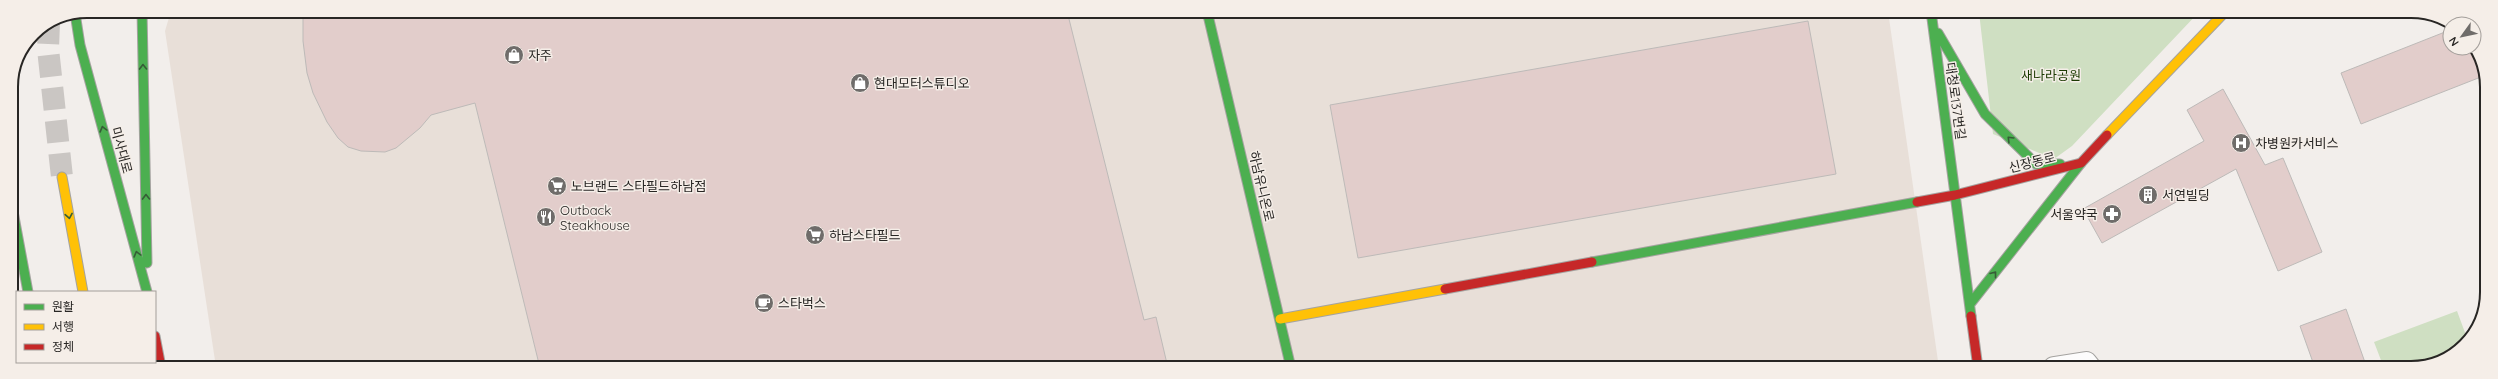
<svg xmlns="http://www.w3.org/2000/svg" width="2498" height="379" font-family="Quicksand,'Noto Sans KR',sans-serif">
  <rect width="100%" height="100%" fill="#f2eeeb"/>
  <path fill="#e8dfd8" d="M 171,11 L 1888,11 L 1939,368 L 216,367 L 165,31 Z"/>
  <path fill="#cfdfc2" d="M 1979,12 L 2199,12 L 2072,146 L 2054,159 L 1993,134 Z
    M 2457,311 L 2467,338 L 2461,349 L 2412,368 L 2384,368 L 2374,342 Z"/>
  <path fill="#e2cdcb" stroke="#bdbab8" d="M 303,11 L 1067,11 L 1144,320 L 1156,317 L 1168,368 L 540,368 L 475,103 L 431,115 L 420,128 L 396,148 L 385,152 L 361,151 L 348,147 L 338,138 L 327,122 L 313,93 L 307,73 L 303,41 Z
    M 1808,21 L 1836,174 L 1358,258 L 1330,105 Z
    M 2450,30 L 2450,48 L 2472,48 L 2486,75 L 2361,124 L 2341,73 Z
    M 2223,89 L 2265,165 L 2283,158 L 2322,252 L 2278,271 L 2236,169 L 2102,243 L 2083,209 L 2204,141 L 2187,110 Z
    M 2346,309 L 2367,368 L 2315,368 L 2300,326 Z"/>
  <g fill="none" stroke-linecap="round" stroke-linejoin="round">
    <path stroke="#cac6c3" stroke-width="22" stroke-dasharray="22 11" stroke-linecap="butt" d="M 49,22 L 48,49 L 62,177"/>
    <defs>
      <path id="street" d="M 2054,368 L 2086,363 L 2090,368"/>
      <path id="fast" d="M 142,11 L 147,263
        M 1207,11 L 1291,368
        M 1931,11 L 1971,316
        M 75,13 L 80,45 L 147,292
        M 1938,33 L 1985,114 L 2036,164 L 2060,164
        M 12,206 L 28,292
        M 1592,262 L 1917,202
        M 1970,304 L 2081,163"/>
      <path id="slow" d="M 2107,135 L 2225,12
        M 62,177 L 83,292
        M 1280,319 L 1445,289"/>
      <path id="jam" d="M 1917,202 L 1955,195 L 2081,163 L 2107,135
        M 1445,289 L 1592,262
        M 1971,316 L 1978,368
        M 155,336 L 161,367
        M 96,362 L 97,367"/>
    </defs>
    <use href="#street" stroke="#a5a3a0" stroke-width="24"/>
    <use href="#fast" stroke="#a5a3a0" stroke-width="11"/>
    <use href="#slow" stroke="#a5a3a0" stroke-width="11"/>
    <use href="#jam" stroke="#a5a3a0" stroke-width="11"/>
    <use href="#street" stroke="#fdfcfc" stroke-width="22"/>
    <use href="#fast" stroke="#4caf50" stroke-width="9"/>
    <use href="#slow" stroke="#ffc107" stroke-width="9"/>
    <use href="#jam" stroke="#c62828" stroke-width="9"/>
  </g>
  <defs><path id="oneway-chevron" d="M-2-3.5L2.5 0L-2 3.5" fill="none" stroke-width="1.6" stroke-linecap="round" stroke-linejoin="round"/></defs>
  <g stroke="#365d36">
    <use href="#oneway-chevron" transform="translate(143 67) rotate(-91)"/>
    <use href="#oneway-chevron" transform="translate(103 129) rotate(-105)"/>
    <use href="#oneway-chevron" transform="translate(2010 139) rotate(-135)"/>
    <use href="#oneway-chevron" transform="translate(146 197) rotate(-91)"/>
    <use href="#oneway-chevron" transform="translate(69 216) rotate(80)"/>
    <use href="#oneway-chevron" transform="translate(137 254) rotate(-105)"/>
    <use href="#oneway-chevron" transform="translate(1994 274) rotate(-52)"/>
  </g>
  <defs>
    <symbol id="shop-disc" viewBox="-11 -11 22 22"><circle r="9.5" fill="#6f6c6a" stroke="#f5eee8"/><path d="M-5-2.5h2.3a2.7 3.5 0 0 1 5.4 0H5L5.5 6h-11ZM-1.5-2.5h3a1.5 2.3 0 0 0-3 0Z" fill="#fff"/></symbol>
    <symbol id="hospital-disc" viewBox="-11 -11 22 22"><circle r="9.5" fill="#6f6c6a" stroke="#f5eee8"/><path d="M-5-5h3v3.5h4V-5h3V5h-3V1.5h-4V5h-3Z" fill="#fff"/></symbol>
    <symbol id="supermarket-disc" viewBox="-11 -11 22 22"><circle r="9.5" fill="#6f6c6a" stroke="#f5eee8"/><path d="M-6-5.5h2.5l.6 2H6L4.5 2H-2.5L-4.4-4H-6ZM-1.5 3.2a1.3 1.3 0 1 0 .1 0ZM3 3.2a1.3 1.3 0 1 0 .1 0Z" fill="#fff"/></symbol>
    <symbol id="building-disc" viewBox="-11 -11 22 22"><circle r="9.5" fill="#6f6c6a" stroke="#f5eee8"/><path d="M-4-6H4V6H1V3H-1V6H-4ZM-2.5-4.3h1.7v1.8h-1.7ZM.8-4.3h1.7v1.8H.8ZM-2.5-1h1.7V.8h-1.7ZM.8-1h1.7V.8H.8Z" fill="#fff"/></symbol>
    <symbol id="pharmacy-disc" viewBox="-11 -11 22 22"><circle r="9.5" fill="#6f6c6a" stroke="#f5eee8"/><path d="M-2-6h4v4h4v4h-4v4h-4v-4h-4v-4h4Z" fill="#fff"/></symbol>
    <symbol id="restaurant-disc" viewBox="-11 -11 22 22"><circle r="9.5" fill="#6f6c6a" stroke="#f5eee8"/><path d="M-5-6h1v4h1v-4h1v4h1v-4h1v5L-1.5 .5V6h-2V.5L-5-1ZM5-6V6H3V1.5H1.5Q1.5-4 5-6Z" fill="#fff"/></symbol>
    <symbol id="cafe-disc" viewBox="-11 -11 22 22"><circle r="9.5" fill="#6f6c6a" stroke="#f5eee8"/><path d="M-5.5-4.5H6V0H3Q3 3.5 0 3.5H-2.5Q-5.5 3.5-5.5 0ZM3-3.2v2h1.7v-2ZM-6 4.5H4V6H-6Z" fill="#fff"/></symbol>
  </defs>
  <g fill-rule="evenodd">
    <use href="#shop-disc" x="503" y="44" width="22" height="22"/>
    <use href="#shop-disc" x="849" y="72" width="22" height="22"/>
    <use href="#hospital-disc" x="2230" y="132" width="22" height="22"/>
    <use href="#supermarket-disc" x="546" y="175" width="22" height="22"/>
    <use href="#building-disc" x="2137" y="184" width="22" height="22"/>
    <use href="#pharmacy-disc" x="2101" y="203" width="22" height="22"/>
    <use href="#restaurant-disc" x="535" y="206" width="22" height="22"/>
    <use href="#supermarket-disc" x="804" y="224" width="22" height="22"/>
    <use href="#cafe-disc" x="753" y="292" width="22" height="22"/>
  </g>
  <g text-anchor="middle" stroke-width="3" stroke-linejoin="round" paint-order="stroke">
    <g font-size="13" fill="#282624" stroke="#f5eee8" text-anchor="start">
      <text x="528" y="60">자주</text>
      <text x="874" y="88">현대모터스튜디오</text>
      <text x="2255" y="148">차병원카서비스</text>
      <text x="571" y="191">노브랜드 스타필드하남점</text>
      <text x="2162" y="200">서연빌딩</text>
      <text x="560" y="215">Outback<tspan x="560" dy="15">Steakhouse</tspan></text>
      <text x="2098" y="219" text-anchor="end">서울약국</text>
      <text x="829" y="240">하남스타필드</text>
      <text x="778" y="308">스타벅스</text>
    </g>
    <g font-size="13" fill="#1b3a01" stroke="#f5eee8">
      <text x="2051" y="80">새나라공원</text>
    </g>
    <g font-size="13" fill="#282624" stroke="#f5eee8">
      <text transform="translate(1956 101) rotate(82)" y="5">대청로137번길</text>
      <text transform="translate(122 150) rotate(75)" y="5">미사대로</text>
      <text transform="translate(2032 162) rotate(-14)" y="5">신장동로</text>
      <text transform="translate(1262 186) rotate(77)" y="5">하남유니온로</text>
    </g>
  </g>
  <path d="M0 0H2498V379H0ZM87 18H2411A69 69 0 0 1 2480 87V292A69 69 0 0 1 2411 361H87A69 69 0 0 1 18 292V87A69 69 0 0 1 87 18Z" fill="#f5eee8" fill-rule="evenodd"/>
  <path fill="none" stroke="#282624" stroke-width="2" d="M87 18H2411A69 69 0 0 1 2480 87V292A69 69 0 0 1 2411 361H87A69 69 0 0 1 18 292V87A69 69 0 0 1 87 18Z"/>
  <rect x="16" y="291" width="140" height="72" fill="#f5eee8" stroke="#a39e9a"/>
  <rect x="24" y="304" width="20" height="6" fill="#4caf50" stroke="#a39e9a"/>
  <text x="52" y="311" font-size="12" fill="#282624">원활</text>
  <rect x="24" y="324" width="20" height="6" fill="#ffc107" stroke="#a39e9a"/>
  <text x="52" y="331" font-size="12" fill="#282624">서행</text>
  <rect x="24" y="344" width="20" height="6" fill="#c62828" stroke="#a39e9a"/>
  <text x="52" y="351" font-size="12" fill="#282624">정체</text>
  <g transform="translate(2462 36) rotate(237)"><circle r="19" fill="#f5eee8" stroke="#a39e9a"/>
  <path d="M0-3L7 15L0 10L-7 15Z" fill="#6f6c6a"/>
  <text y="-6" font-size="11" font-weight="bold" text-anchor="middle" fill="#282624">N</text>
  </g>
</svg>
